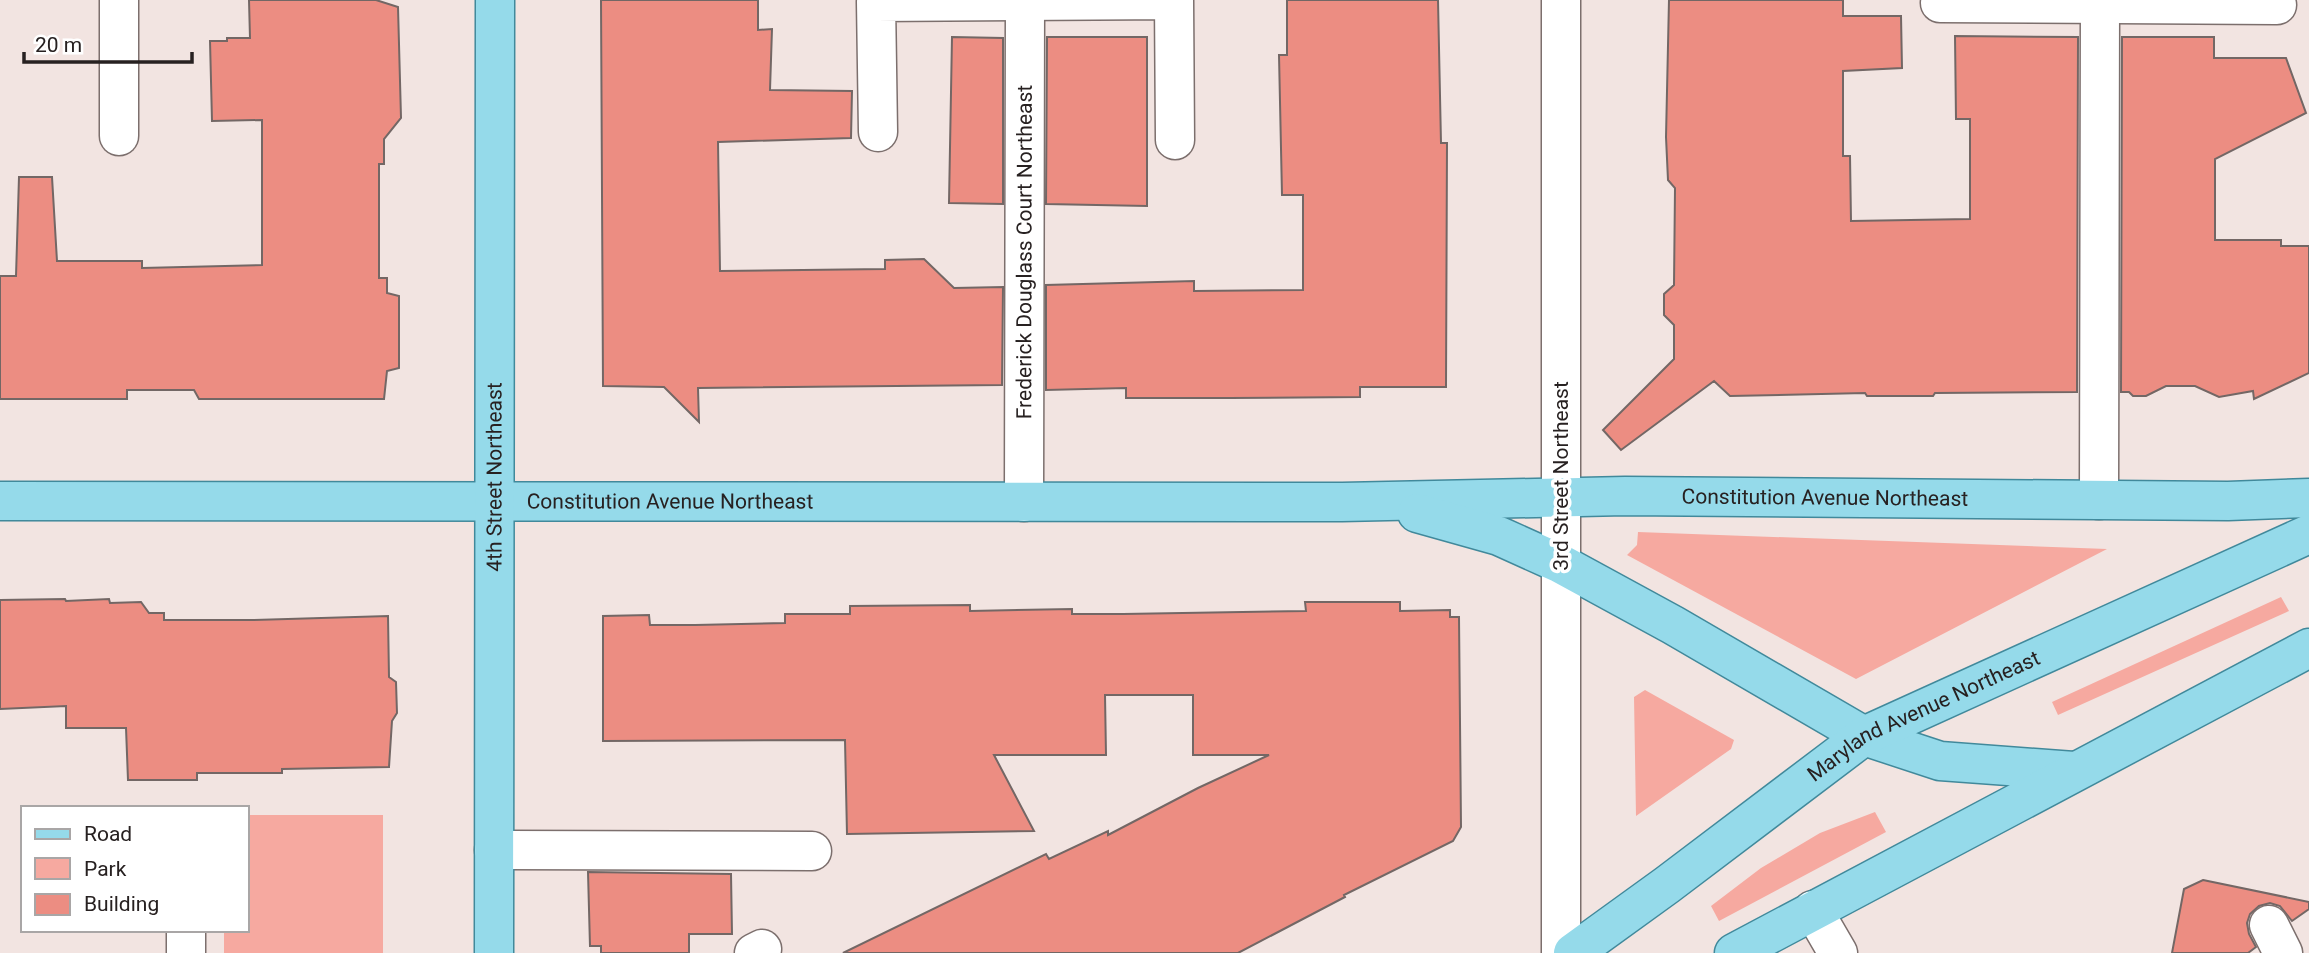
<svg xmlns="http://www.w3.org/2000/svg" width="2309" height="953" font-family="Roboto,sans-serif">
  <rect width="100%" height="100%" fill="#f2e4e1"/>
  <path fill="#f6a9a0" d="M 1638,532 L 2107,549 L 1856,679 L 1627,555 L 1637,545 Z
    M 2281,597 L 2289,611 L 2058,715 L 2052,702 Z
    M 1645,690 L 1734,740 L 1731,749 L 1636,816 L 1634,697 Z
    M 1875,812 L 1886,832 L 1719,921 L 1711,906 L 1761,868 L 1820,833 Z
    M 247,815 L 383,815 L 383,953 L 224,953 L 224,930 L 247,930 Z"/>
  <path fill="#ec8d82" stroke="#736765" stroke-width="2" d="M 249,0 L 376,0 L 398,7 L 401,118 L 384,139 L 384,164 L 379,164 L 379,278 L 387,278 L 387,293 L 399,296 L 399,368 L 387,371 L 384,399 L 199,399 L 194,390 L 127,390 L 127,399 L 0,399 L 0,276 L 16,276 L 19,177 L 52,177 L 57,261 L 142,261 L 142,268 L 262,265 L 262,120 L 212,121 L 210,41 L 227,41 L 227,38 L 250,38 Z
    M 601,0 L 758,0 L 758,30 L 772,29 L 770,90 L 852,91 L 851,138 L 718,142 L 720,271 L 885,269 L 885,260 L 924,259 L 954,288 L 1003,287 L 1002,385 L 698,388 L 699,422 L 664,387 L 603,386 Z
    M 1287,0 L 1438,0 L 1441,143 L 1447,143 L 1446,387 L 1360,387 L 1360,397 L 1230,398 L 1126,398 L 1126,388 L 1046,390 L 1046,285 L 1194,281 L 1194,291 L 1303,290 L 1303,195 L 1282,195 L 1279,55 L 1287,55 Z
    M 1669,0 L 1843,0 L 1843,16 L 1901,16 L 1902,68 L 1843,71 L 1843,156 L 1850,156 L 1851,221 L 1970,219 L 1970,119 L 1956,119 L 1955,36 L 2078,37 L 2077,392 L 1935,393 L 1933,396 L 1867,396 L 1865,393 L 1730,396 L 1714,381 L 1621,450 L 1603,430 L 1674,359 L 1674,325 L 1664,315 L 1664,294 L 1674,285 L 1675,188 L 1668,180 L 1666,137 Z
    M 952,37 L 1003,38 L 1003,204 L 949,203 Z
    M 1047,37 L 1147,37 L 1147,206 L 1046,204 Z
    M 2122,37 L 2214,37 L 2214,58 L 2286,58 L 2306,113 L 2215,159 L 2215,240 L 2281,240 L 2281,246 L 2309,246 L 2309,373 L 2254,399 L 2253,391 L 2219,397 L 2195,386 L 2166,386 L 2146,396 L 2133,396 L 2129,392 L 2121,392 Z
    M 65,599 L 66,601 L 109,599 L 110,603 L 141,602 L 149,613 L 164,613 L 164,620 L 253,620 L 388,616 L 389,677 L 396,682 L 397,713 L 392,721 L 389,767 L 282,769 L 282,773 L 197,773 L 197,780 L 128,780 L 126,728 L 66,728 L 66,706 L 0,709 L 0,600 Z
    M 1305,602 L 1400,602 L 1400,611 L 1450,610 L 1450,617 L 1459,617 L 1461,827 L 1453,841 L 1344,895 L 1345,897 L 1238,953 L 843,953 L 1046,854 L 1049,859 L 1108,831 L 1108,835 L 1198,788 L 1269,755 L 1193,755 L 1193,695 L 1105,695 L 1106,755 L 994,755 L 1034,831 L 847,834 L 845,740 L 603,741 L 603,616 L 649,615 L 650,625 L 695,625 L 785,623 L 785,614 L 850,614 L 850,606 L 970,605 L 970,611 L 1072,609 L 1072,614 L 1123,614 L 1306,611 Z
    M 588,872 L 731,874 L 732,934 L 689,934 L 689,953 L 601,953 L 601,946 L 590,946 Z
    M 2203,880 L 2309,902 L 2309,909 L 2292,921 L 2280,906 L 2270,903 L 2259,906 L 2250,914 L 2247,923 L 2249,934 L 2256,947 L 2248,953 L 2172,953 L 2184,889 Z"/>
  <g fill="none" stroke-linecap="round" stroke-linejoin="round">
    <defs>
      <g id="minor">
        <path d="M 119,0 L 119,136"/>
        <path d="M 1940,3 L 2277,5"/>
        <path d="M 878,132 L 876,2 L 1174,0 L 1175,140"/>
        <path d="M 2099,500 L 2100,0"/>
        <path id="s1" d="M 1024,502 L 1025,0"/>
        <path d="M 494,850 L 812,851"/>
        <path d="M 1813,910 L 1838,953"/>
        <path d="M 2269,925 L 2283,953"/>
        <path d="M 186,953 L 186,930"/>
        <path d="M 754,953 L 762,949"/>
        <path d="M 1561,953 L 1561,0"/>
      </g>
      <g id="major">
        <path id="s2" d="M 0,501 L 1342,502 L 1625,496 L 2228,501 L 2309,498"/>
        <path d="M 1417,513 L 1499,536 L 1561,564 L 1673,625 L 1864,736 L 1940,761 L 2074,771"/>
        <path id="s3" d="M 494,953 L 495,0"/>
        <path id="s4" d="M 1573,953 L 1667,885 L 1864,736 L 2309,534"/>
        <path d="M 1734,953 L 2309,648"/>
      </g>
    </defs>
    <use href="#minor" stroke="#7c6f6d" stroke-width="41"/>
    <use href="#major" stroke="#41899b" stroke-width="41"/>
    <use href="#minor" stroke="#fff" stroke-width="38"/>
    <use href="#major" stroke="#95daea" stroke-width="38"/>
  </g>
  <g text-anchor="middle" stroke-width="7" stroke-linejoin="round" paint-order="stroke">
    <g font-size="21" fill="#272121" stroke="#fff">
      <text dy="7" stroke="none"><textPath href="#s1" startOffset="250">Frederick Douglass Court Northeast</textPath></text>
      <text transform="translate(1561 476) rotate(-90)" y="7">3rd Street Northeast</text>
      <text dy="7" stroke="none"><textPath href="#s3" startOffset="476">4th Street Northeast</textPath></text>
      <text dy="7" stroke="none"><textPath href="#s2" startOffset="1825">Constitution Avenue Northeast</textPath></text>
      <text dy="7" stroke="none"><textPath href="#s2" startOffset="670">Constitution Avenue Northeast</textPath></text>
      <text dy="7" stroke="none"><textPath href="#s4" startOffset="425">Maryland Avenue Northeast</textPath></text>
    </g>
  </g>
  <rect x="21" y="806" width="228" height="126" fill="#ffffff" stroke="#a9a6a6" stroke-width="2"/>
  <rect x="35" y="829" width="35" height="10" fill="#95daea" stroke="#a9a6a6" stroke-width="2"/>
  <text x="84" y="841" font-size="21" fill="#272121">Road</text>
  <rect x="35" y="858" width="35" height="21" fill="#f6a9a0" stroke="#a9a6a6" stroke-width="2"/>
  <text x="84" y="876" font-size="21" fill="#272121">Park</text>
  <rect x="35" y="894" width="35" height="21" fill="#ec8d82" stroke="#a9a6a6" stroke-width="2"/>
  <text x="84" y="911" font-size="21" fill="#272121">Building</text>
  <path d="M24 52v10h168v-10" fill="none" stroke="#272121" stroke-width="3.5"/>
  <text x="35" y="52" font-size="21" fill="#272121" stroke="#ffffff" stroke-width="5" paint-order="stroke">20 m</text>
</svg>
